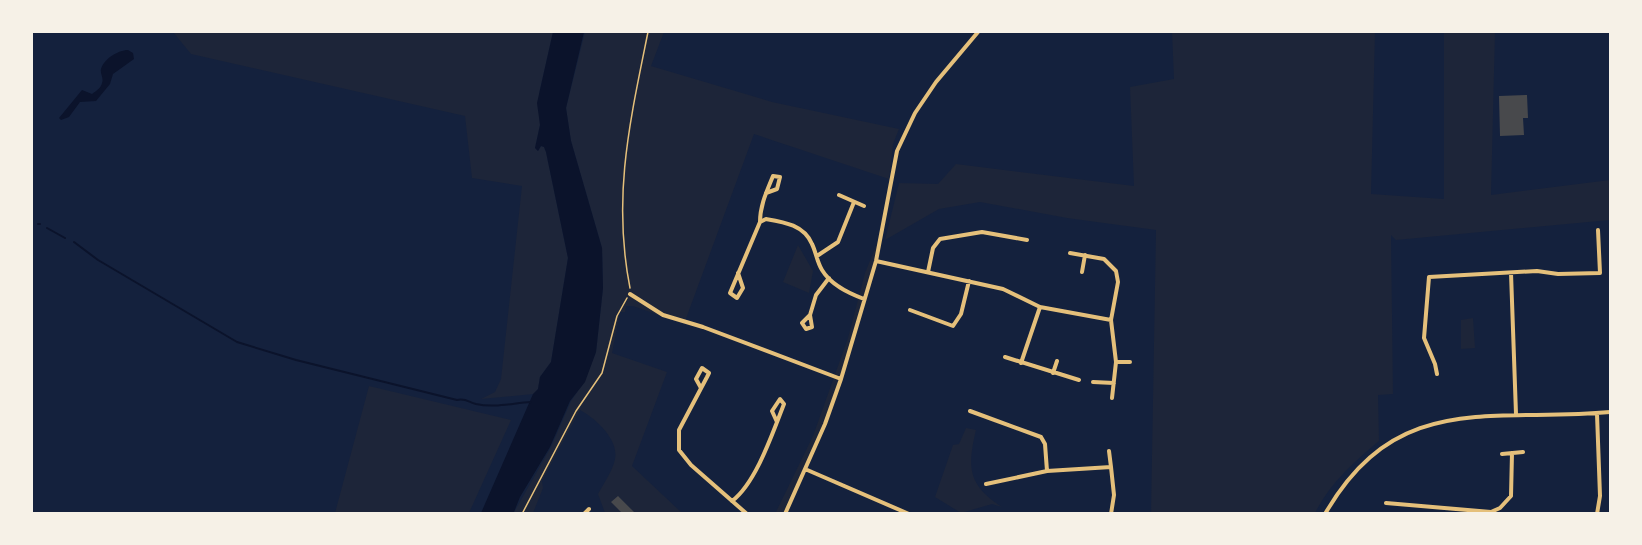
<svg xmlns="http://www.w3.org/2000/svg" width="1642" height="545" font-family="Rubik,sans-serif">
  <rect width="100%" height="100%" fill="#14213d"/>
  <path fill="#1d2539" d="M 173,32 L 553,32 L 539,94 L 540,125 L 535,148 L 538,151 L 541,146 L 544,147 L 546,152 L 568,258 L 551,362 L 540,377 L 538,389 L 533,394 L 481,399 L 495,392 L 501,379 L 522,186 L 472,178 L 465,116 L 191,54 Z
    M 585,32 L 664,32 L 651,66 L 772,102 L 899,129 L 893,144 L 889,179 L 754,134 L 684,324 L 633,306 L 626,306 L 625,312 L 620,312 L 612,353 L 667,372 L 632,466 L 682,513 L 605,513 L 598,494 C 604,483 613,470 615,459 C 619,439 595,418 580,410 L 542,481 L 543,488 L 533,513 L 513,514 L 551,447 L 571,401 L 584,382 L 596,352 L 603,288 L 602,248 L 571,141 L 566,108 Z
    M 1172,32 L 1375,32 L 1371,194 L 1444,199 L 1444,32 L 1495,32 L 1491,195 L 1610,180 L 1610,220 L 1396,240 L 1391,235 L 1393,394 L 1378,395 L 1379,441 C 1354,462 1330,483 1315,513 L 1151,513 L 1156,230 L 1067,218 L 980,202 L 939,209 L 885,240 L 899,183 L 938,184 L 956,164 L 1134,186 L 1130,87 L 1174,79 Z
    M 882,231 C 861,329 826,422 785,513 L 775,514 L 813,436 L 848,338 L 865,273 Z
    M 798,245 L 813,271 L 809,293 L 783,282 Z
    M 1473,318 L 1475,348 L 1461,349 L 1461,320 Z
    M 369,386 L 511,420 L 469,513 L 335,513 Z
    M 966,428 L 976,430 C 967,468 968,485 1002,507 L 992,504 L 961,513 L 935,497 L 953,445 L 959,444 Z"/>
  <path fill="#0b132b" d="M 553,32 L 584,32 L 566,108 L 571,141 L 602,248 L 603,288 L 596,352 L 585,382 L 570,401 L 550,447 L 520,497 L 514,512 L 481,513 L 533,394 L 538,389 L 540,377 L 551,362 L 568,258 L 546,152 L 544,147 L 541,146 L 538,151 L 535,148 L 540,125 L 537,103 Z
    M 128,50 L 133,53 L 134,59 L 113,74 L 110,84 L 96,101 L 80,102 L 69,117 L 61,120 L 59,118 L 82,90 L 92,94 C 96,91 101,88 102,83 C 104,78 100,74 101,69 C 104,59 118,50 128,50 Z"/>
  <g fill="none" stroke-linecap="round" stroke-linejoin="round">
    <path stroke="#0b132b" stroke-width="2" d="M 38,224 L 40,224
      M 47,228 L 65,238
      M 74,242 L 98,260 L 237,342 L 296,360 L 457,400 C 466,398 468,402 476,404 C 494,408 513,403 531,402"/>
  </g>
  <path fill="#48494c" d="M 1527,95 L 1528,118 L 1523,118 L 1524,135 L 1500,136 L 1499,96 Z
    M 618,496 L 634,512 L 633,514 L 623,514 L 611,502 Z"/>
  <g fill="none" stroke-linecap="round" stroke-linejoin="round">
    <path stroke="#e5c07b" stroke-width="1.5" d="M 630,288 C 612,197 630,121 648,32
      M 522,514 L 576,411 L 602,373 L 617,316 L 627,298"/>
    <path stroke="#e5c07b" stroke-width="4" d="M 839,195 L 864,206
      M 760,222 C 760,205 767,191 773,176 L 780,177 L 777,189 L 766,193
      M 1070,253 L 1104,259 L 1116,271 L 1118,282 L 1111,320 L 1116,362 L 1112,398
      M 817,256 L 838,242 L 854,202
      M 876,261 L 1003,289 L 1040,307 L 1111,320
      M 928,272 L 933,248 L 940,239 L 982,232 L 1027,240
      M 1082,272 L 1085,255
      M 738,273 L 743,288 L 737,298 L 730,293 L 760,222 L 766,219 C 784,222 804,225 812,244 C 816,252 817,262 822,270 C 831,285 848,293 864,299
      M 1511,273 L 1516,414
      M 630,294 L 663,315 L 703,327 L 841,379
      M 910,310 L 953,326 L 961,314 L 969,281
      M 810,315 L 812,327 L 806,329 L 802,323 L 810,315 L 816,295 L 829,278
      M 1005,357 L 1079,380
      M 1116,362 L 1130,362
      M 1021,363 L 1040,307
      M 1053,373 L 1057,361
      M 1437,374 L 1435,364 L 1424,338 L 1429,277 L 1537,271 L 1558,274 L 1600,273 L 1598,230
      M 1093,382 L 1114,383
      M 701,388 L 696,379 L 702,368 L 709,373 L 707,377 L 679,430 L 679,450 L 691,465 L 747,514
      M 970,411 L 1041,437 L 1045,444 L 1047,471
      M 1597,414 L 1600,496 L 1597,514
      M 1109,451 L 1111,467
      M 1502,454 L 1523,452
      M 805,469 L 909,514
      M 986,484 L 1047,471 L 1111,467 L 1114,495 L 1111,514
      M 732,501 C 756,483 773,432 784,404 L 780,399 L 772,411 L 777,422
      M 1386,503 L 1491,512 L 1500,508 L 1511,496 L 1512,453
      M 584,514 L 589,509
      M 785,514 L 825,424 L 841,379 L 876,261 L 897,151 L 915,113 L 936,82 L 978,32
      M 1047,514 L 1074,514
      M 1325,514 C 1397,389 1493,423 1610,412"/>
  </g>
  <rect width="1642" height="545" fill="none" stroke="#f6f1e7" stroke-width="66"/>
</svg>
